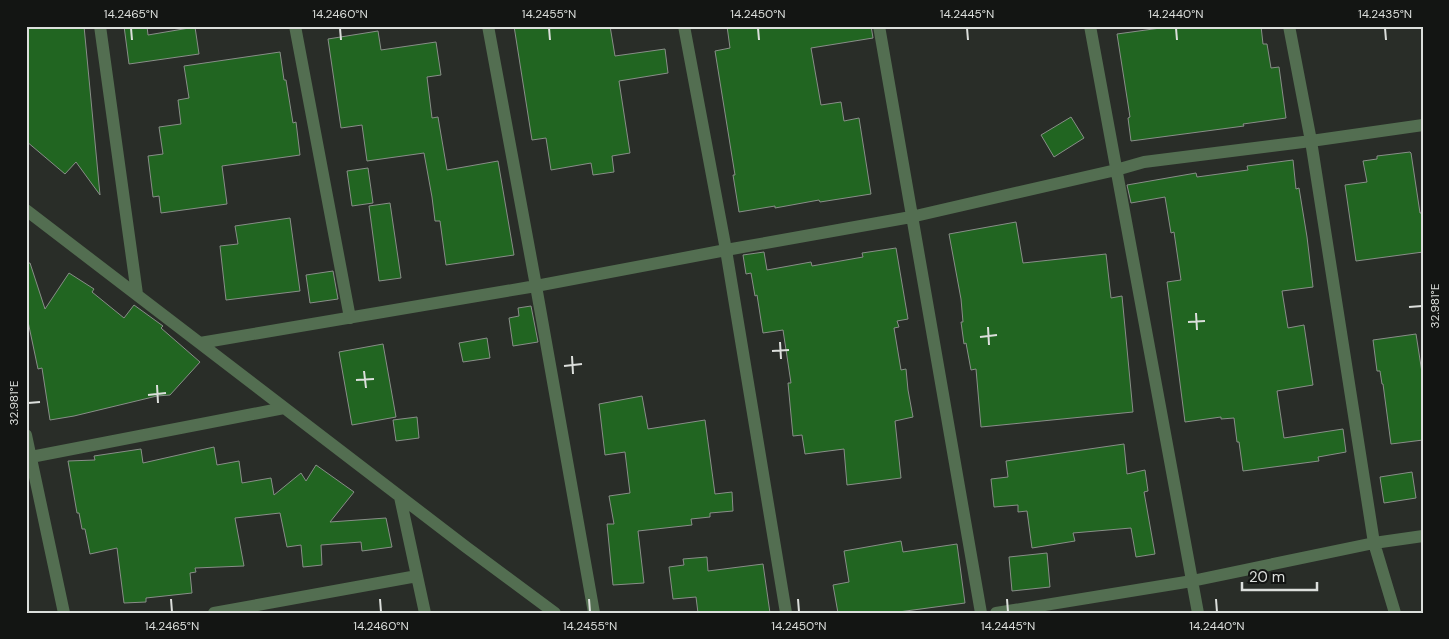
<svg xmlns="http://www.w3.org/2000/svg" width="1449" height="639" font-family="'DM Sans',sans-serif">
  <rect width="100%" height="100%" fill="#292d28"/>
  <path fill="#216521" stroke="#888e88" d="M 26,26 L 84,26 L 100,195 L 76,162 L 65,174 L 26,141 Z
    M 124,26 L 147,26 L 148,35 L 195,27 L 199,54 L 129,64 Z
    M 514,26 L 610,26 L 615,56 L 665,49 L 668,73 L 619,81 L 630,153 L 612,156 L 614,172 L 593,175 L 591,163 L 551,170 L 546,138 L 532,140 Z
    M 727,26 L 871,26 L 873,38 L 811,48 L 821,105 L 841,102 L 844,121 L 859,118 L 871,194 L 820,202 L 819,200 L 775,208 L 775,206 L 739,212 L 733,175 L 735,175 L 715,51 L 730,48 Z
    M 1175,26 L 1261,26 L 1263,44 L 1267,44 L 1271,68 L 1279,67 L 1286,118 L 1243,124 L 1244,126 L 1131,141 L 1128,118 L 1130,117 L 1117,34 Z
    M 378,31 L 381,50 L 436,42 L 441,75 L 427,77 L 432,118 L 438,117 L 447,170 L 498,161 L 514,255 L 446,265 L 440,221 L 435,221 L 432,197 L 424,153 L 367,161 L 362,125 L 341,128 L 328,39 Z
    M 280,52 L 284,80 L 286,80 L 293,123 L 296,122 L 300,155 L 222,166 L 227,204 L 161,213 L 159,196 L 153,197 L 148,156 L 163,154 L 159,127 L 181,124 L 178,100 L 189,98 L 184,66 Z
    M 1071,117 L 1084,138 L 1054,157 L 1041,135 Z
    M 1410,152 L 1411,153 L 1420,213 L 1423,213 L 1423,252 L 1356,261 L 1345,185 L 1367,182 L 1363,161 L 1377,159 L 1377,156 Z
    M 1293,160 L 1296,189 L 1299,188 L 1307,237 L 1313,287 L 1282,291 L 1288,328 L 1304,325 L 1313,385 L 1277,391 L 1284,438 L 1343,429 L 1346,452 L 1318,457 L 1319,461 L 1243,471 L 1239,442 L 1237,442 L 1234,418 L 1221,419 L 1221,417 L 1185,422 L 1167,282 L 1181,280 L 1174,232 L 1171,233 L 1165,197 L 1131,203 L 1127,185 L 1196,173 L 1197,177 L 1248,170 L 1247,166 Z
    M 368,168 L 373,203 L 352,206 L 347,171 Z
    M 390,203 L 401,278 L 379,281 L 369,206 Z
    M 290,218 L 300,291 L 226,300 L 220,246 L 238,244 L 235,226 Z
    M 1016,222 L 1023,263 L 1106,254 L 1111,298 L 1122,296 L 1133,412 L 981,427 L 976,369 L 971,370 L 966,343 L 964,344 L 961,322 L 963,322 L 961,299 L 949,234 Z
    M 896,248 L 908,319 L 897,321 L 899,327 L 894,328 L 901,370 L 906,369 L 908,390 L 913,417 L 895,421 L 901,478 L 847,485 L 844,449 L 805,454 L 802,435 L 793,436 L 788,383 L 791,383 L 783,330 L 763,333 L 757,295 L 755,296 L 751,273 L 746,274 L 743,255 L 764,252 L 767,270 L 811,262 L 812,266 L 863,257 L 862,253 Z
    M 26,263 L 30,263 L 45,309 L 69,273 L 94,289 L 92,292 L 124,318 L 134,305 L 163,326 L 161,328 L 200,362 L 170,395 L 157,396 L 74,416 L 50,420 L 42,368 L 38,369 L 26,312 Z
    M 333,271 L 338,299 L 310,303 L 306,275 Z
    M 531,306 L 538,342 L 513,346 L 509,318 L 519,316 L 518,308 Z
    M 1416,334 L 1423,379 L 1423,440 L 1391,444 L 1383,384 L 1382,384 L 1380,371 L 1377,371 L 1373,340 Z
    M 487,338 L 490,358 L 463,362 L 459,343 Z
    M 383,344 L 396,417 L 352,425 L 339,352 Z
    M 642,396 L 648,429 L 705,420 L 715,494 L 732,492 L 733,511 L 710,513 L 710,517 L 691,519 L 692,525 L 638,531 L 644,583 L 613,585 L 607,524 L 614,524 L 609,496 L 630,493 L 625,452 L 605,455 L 599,404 Z
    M 417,417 L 419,438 L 396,441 L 393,420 Z
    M 1124,444 L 1127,474 L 1145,470 L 1148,491 L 1144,492 L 1155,554 L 1136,557 L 1131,528 L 1073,533 L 1075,541 L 1032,548 L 1027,511 L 1018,512 L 1018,505 L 994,507 L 991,479 L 1008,477 L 1006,461 Z
    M 214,447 L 217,465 L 239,461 L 242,483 L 271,478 L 274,495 L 301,473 L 306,481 L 316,465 L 354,492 L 330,522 L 386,518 L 392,547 L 362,551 L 361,542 L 321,545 L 322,565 L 303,567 L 301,545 L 287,547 L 280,513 L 235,518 L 244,566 L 195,568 L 196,572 L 190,573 L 192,593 L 146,598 L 146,602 L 124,603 L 117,548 L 90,554 L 85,529 L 82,529 L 79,513 L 77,513 L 68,461 L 95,460 L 94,456 L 141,449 L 143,463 Z
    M 1412,472 L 1416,498 L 1384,503 L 1380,477 Z
    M 901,541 L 903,552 L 957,544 L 965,603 L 891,613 L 838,613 L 833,585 L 849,582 L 844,551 Z
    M 1047,553 L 1050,587 L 1012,591 L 1009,557 Z
    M 707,557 L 708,571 L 763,564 L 770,613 L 698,613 L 696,597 L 673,599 L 669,567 L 684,565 L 683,559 Z"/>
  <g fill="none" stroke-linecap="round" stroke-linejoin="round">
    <path stroke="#536e51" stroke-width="12" d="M 100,26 L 137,294
      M 295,26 L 350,318
      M 488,26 L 536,286 L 594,613
      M 684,26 L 726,250 L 786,613
      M 879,26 L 981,613
      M 1090,26 L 1198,613
      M 1289,26 L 1311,141 L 1374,543 L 1395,613
      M 26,210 L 466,547 L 555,613
      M 200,343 L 536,286 L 726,250 L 911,217 L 1116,170 L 1144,162 L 1311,141 L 1423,125
      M 26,435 L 64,613
      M 31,457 L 284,408
      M 400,497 L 425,613
      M 214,613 L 417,576
      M 996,613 L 1192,581 L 1374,543 L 1423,536"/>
  </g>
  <path fill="none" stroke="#dcdfdc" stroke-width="2" d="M 131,28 L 132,40M 340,28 L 341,40M 549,28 L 550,40M 758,28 L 759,40M 967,28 L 968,40M 1176,28 L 1177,40M 1385,28 L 1386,40M 1409,307 L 1422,306M 1196,313 L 1197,330M 1188,322 L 1205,321M 988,327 L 989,345M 980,337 L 997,335M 780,342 L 781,359M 772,351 L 789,350M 572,356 L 573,374M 564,366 L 582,364M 364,371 L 366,388M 356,380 L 374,379M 157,385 L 158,403M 148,395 L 166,393M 28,403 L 40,402M 171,599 L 172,612M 380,599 L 381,612M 589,599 L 590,612M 798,599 L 799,612M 1007,599 L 1008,612M 1216,599 L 1217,612"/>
  <rect width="1449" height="639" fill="none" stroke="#131513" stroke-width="55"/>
  <path d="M1242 582v8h75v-8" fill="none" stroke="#dcdfdc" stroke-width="2.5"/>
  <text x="1249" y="582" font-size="15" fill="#dcdfdc" stroke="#131513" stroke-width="4" paint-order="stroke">20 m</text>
  <rect x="28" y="28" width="1394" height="584" fill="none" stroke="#dcdfdc" stroke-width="2"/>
  <g font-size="12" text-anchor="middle" fill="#dcdfdc">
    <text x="131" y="18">14.2465°N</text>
    <text x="340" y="18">14.2460°N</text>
    <text x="549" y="18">14.2455°N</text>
    <text x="758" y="18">14.2450°N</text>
    <text x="967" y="18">14.2445°N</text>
    <text x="1176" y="18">14.2440°N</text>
    <text x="1385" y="18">14.2435°N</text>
    <text transform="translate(1435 306) rotate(-90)" y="4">32.981°E</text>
    <text transform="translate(14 403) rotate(-90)" y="4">32.981°E</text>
    <text x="172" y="630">14.2465°N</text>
    <text x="381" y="630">14.2460°N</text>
    <text x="590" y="630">14.2455°N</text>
    <text x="799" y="630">14.2450°N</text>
    <text x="1008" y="630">14.2445°N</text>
    <text x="1217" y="630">14.2440°N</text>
  </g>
</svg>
